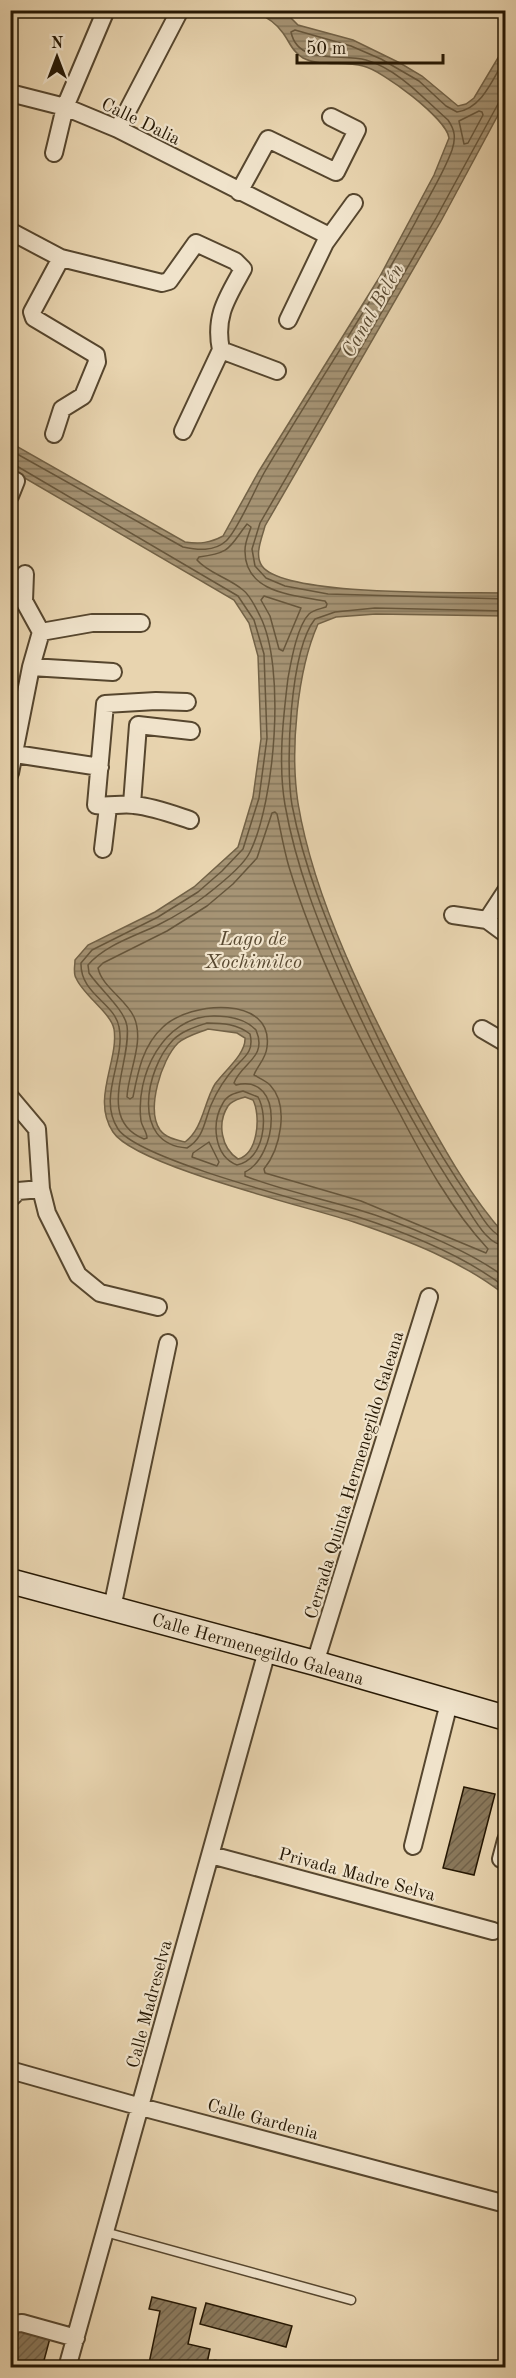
<svg xmlns="http://www.w3.org/2000/svg" width="516" height="2378" font-family="'Old Standard TT',serif">
  <defs>
    <pattern id="water-rules" width="6" height="5" patternUnits="userSpaceOnUse" patternTransform="scale(1.5)"><rect width="6" height="5" fill="#a69475"/><path d="M0 2.5h6" fill="none" stroke="#87785e"/></pattern>
    <pattern id="building-hatch" width="6" height="6" patternUnits="userSpaceOnUse" patternTransform="scale(1.5)"><rect width="6" height="6" fill="#8a795c"/><path d="M-1 1l2-2M0 6l6-6M5 7l2-2" fill="none" stroke="#71624a"/></pattern>
  </defs>
  <rect width="100%" height="100%" fill="#e8d4af"/>
  <filter id="stains"><feTurbulence type="fractalNoise" baseFrequency=".00333" numOctaves="4"/><feColorMatrix values="0 0 0 0 .2 0 0 0 0 .09 0 0 0 0 .02 0 0 0 .5 -.17"/></filter>
  <radialGradient id="worn" r=".72"><stop offset=".6" stop-color="#630" stop-opacity="0"/><stop offset="1" stop-color="#630" stop-opacity=".3"/></radialGradient>
  <path fill="url(#water-rules)" stroke="#726247" stroke-width="1.5" fill-rule="evenodd" d="M 254,11 L 284,11 L 298,25 L 353,40 L 400,63 L 422,76 L 458,106 L 466,104 L 474,98 L 505,46 L 505,102 L 441,221 L 265,526 C 262,538 254,555 262,566 C 284,597 462,592 505,593 L 505,616 L 376,614 L 336,617 L 318,624 C 297,671 290,751 298,803 C 314,901 369,1010 416,1098 C 442,1145 469,1195 505,1235 L 505,1295 C 462,1261 407,1240 354,1222 C 309,1207 135,1166 113,1132 C 91,1099 119,1061 114,1029 C 111,1013 83,995 76,978 C 73,973 75,966 75,960 L 88,945 L 155,912 L 194,887 L 238,847 L 253,797 L 261,739 L 258,656 L 249,623 L 234,600 L 11,470 L 11,443 L 185,542 C 200,544 210,543 223,536 L 259,471 L 379,278 L 434,175 L 449,138 C 447,119 382,70 363,66 C 344,61 320,67 303,58 C 293,53 289,41 283,33 C 276,23 265,16 254,11 ZM 208,1029 L 237,1033 L 245,1038 C 246,1054 225,1070 215,1084 C 204,1102 203,1129 185,1142 C 177,1140 166,1138 160,1130 C 146,1110 161,1060 178,1043 C 186,1036 198,1033 208,1029 ZM 245,1097 L 253,1100 C 261,1116 258,1154 238,1159 C 221,1148 217,1123 228,1106 C 232,1100 239,1099 245,1097 Z"/>
  <g fill="none" stroke-linecap="round" stroke-linejoin="round">
    <path stroke="#66563c" stroke-width="1.5" d="M 506,100 L 498,104 L 436,218 L 260,523 L 252,549 L 255,566 L 266,578 L 285,586 L 328,594 L 506,599
      M 479,111 L 482,112 L 483,115 L 468,143 L 464,144 L 459,121 Z
      M 10,450 L 183,547 C 197,550 214,552 226,541 C 238,530 255,489 264,473 C 313,389 369,309 415,223 C 427,199 443,175 452,150 C 456,138 455,130 448,120 C 424,99 398,69 366,60 C 342,53 298,66 291,32 L 295,30 L 351,46 L 381,59 L 419,81 L 446,106 L 457,112 C 483,108 493,78 506,57
      M 10,465 L 15,465 L 238,596 L 254,620 L 264,654 L 267,738 L 259,798 L 243,849 L 222,871 L 198,892 L 158,917 L 92,950 L 81,963 C 80,994 115,1003 119,1027 C 126,1060 97,1097 118,1129 C 139,1160 311,1203 355,1216 C 405,1232 464,1255 506,1288
      M 264,596 L 301,608 L 283,651 L 279,649 L 270,616 L 261,600 Z
      M 506,611 L 375,608 L 335,612 L 315,619 C 290,650 285,765 292,805 C 304,868 328,926 354,985 C 386,1059 424,1132 470,1199 C 478,1210 491,1237 506,1238
      M 275,812 L 277,814 C 281,832 284,850 289,867 C 315,952 356,1034 399,1112 C 424,1160 451,1209 488,1249 L 486,1253 L 361,1201 L 265,1173 L 264,1169 C 280,1149 290,1106 270,1085 C 265,1080 259,1078 254,1075 C 257,1066 266,1059 267,1047 C 274,995 190,1001 163,1027 C 143,1045 138,1071 133,1097 L 130,1099 L 127,1097 C 128,1072 145,1042 134,1017 C 126,999 102,987 98,968 L 103,963 L 167,931 L 207,906 L 233,884 L 257,858 L 272,813 Z
      M 207,1023 C 223,1023 237,1024 250,1034 C 254,1050 246,1056 236,1066 C 226,1077 217,1091 211,1105 C 204,1122 204,1138 187,1148 C 130,1144 146,1068 173,1040 C 182,1031 195,1027 207,1023 Z
      M 243,1091 L 258,1097 C 269,1117 264,1160 237,1165 C 214,1156 211,1123 223,1103 C 227,1095 235,1093 243,1091 Z
      M 209,1142 L 219,1162 L 217,1166 L 192,1157 L 193,1153 Z
      M 506,1246 C 486,1245 473,1216 463,1202 C 416,1133 378,1058 344,982 C 319,925 296,867 285,805 C 278,764 283,719 288,678 C 291,662 297,626 309,614 C 313,610 320,609 326,607 L 327,604 L 325,601 C 293,595 244,593 245,550 C 245,542 249,534 251,527 L 247,524 C 229,547 232,553 199,557 L 197,560 C 208,573 229,578 243,590 C 250,595 256,608 260,616 C 286,667 275,801 250,852 C 243,867 218,886 205,896 C 191,907 174,917 158,925 C 135,936 105,945 88,965 L 89,973 C 98,987 125,1010 127,1026 C 132,1062 95,1119 144,1139 L 147,1138 C 147,1132 142,1127 141,1121 C 135,1076 163,1016 214,1016 C 229,1016 245,1018 256,1030 C 268,1058 241,1063 234,1083 L 236,1085 C 286,1073 277,1157 245,1172 L 245,1176 C 281,1190 319,1198 356,1209 C 400,1222 469,1250 506,1278"/>
  </g>
  <path fill="url(#building-hatch)" stroke="#251703" stroke-width="1.5" d="M 464,1787 L 495,1794 L 474,1875 L 443,1868 Z
    M 152,2297 L 196,2308 L 188,2344 L 210,2349 L 206,2368 L 148,2368 L 160,2311 L 149,2309 Z
    M 206,2303 L 292,2326 L 286,2347 L 200,2324 Z
    M 19,2330 L 50,2338 L 42,2368 L 10,2368 Z"/>
  <g fill="none" stroke-linecap="round" stroke-linejoin="round">
    <defs>
      <path id="lane" d="M 105,2232 L 351,2300
        M 215,2365 L 225,2368"/>
      <path id="street" d="M 10,93 L 65,107 L 118,129 L 329,236
        M 118,129 L 180,10
        M 54,153 L 65,107 L 106,10
        M 239,192 L 268,139 L 336,172 L 357,130 L 331,117
        M 10,231 L 61,258 L 162,283 L 169,281 L 196,243 L 235,261 L 243,269 C 227,298 214,316 221,350 L 277,371
        M 288,320 L 325,243 L 354,203
        M 183,431 L 221,350
        M 54,434 L 62,409 L 83,396 L 97,362 L 96,355 L 34,318 L 32,312 L 61,258
        M 10,496 L 16,481
        M 41,632 L 92,623 L 141,623
        M 31,667 L 113,672
        M 187,702 L 156,701 L 105,704 L 96,805 C 109,807 122,803 134,805 C 154,807 172,814 190,820
        M 15,754 L 100,767
        M 10,773 L 31,667 L 41,632 L 24,601 L 25,574
        M 132,804 L 138,725 L 191,731
        M 103,849 L 108,807
        M 453,915 L 487,920 L 506,934
        M 487,920 L 506,891
        M 482,1029 L 506,1043
        M 10,1097 L 37,1129 L 41,1189 L 47,1213 L 78,1275 L 100,1293 L 158,1307
        M 10,1199 L 18,1191 L 41,1189
        M 112,1608 L 168,1343
        M 315,1663 L 429,1297
        M 413,1846 L 449,1703
        M 211,1855 L 493,1931
        M 501,1859 L 506,1840
        M 10,2070 L 141,2107 L 506,2204
        M 10,2324 L 22,2323 L 76,2338
        M 67,2368 L 267,1651"/>
      <path id="secondary" d="M 10,1581 L 315,1663 L 506,1718"/>
    </defs>
    <use href="#lane" stroke="#56462e" stroke-width="11"/>
    <use href="#street" stroke="#56462e" stroke-width="20"/>
    <use href="#secondary" stroke="#251703" stroke-width="27"/>
    <use href="#lane" stroke="#f0e3cb" stroke-width="8"/>
    <use href="#street" stroke="#f0e3cb" stroke-width="16"/>
    <use href="#secondary" stroke="#f0e3cb" stroke-width="24"/>
  </g>
  <g text-anchor="middle" stroke-width="4.5" stroke-linejoin="round" paint-order="stroke">
    <g font-size="18" fill="#251703" stroke="#f0e3cb">
      <text transform="translate(141 121) rotate(26)" y="6">Calle Dalia</text>
      <text transform="translate(354 1475) rotate(-73)" y="6">Cerrada Quinta Hermenegildo Galeana</text>
      <text transform="translate(258 1649) rotate(16)" y="6">Calle Hermenegildo Galeana</text>
      <text transform="translate(357 1874) rotate(15)" y="6">Privada Madre Selva</text>
      <text transform="translate(149 2004) rotate(-75)" y="6">Calle Madreselva</text>
      <text transform="translate(263 2119) rotate(15)" y="6">Calle Gardenia</text>
    </g>
    <g font-size="20" font-style="italic" fill="#594931" stroke="#f0e3cb">
      <text transform="translate(372 310) rotate(-60)" y="7">Canal Belén</text>
      <text x="253" y="945">Lago de<tspan x="253" dy="23">Xochimilco</tspan></text>
    </g>
  </g>
  <rect width="516" height="2378" fill="none" stroke="#e8d4af" stroke-width="36"/>
  <rect x="12" y="12" width="492" height="2354" fill="none" stroke="#251703" stroke-width="3"/>
  <rect x="18" y="18" width="480" height="2342" fill="none" stroke="#251703" stroke-width="1.5"/>
  <g transform="translate(57 57)" stroke="#f0e3cb" stroke-width="4.5" paint-order="stroke">
  <path d="M0-4.5L10 22L0 15L-10 22Z" fill="#251703"/>
  <text y="-9" font-size="16" font-weight="bold" text-anchor="middle" fill="#251703">N</text>
  </g>
  <path d="M297 54v9h146v-9" fill="none" stroke="#251703" stroke-width="3"/>
  <text x="306" y="54" font-size="18" fill="#251703" stroke="#f0e3cb" stroke-width="4.5" paint-order="stroke">50 m</text>
  <rect width="100%" height="100%" filter="url(#stains)"/>
  <rect width="100%" height="100%" fill="url(#worn)"/>
</svg>
